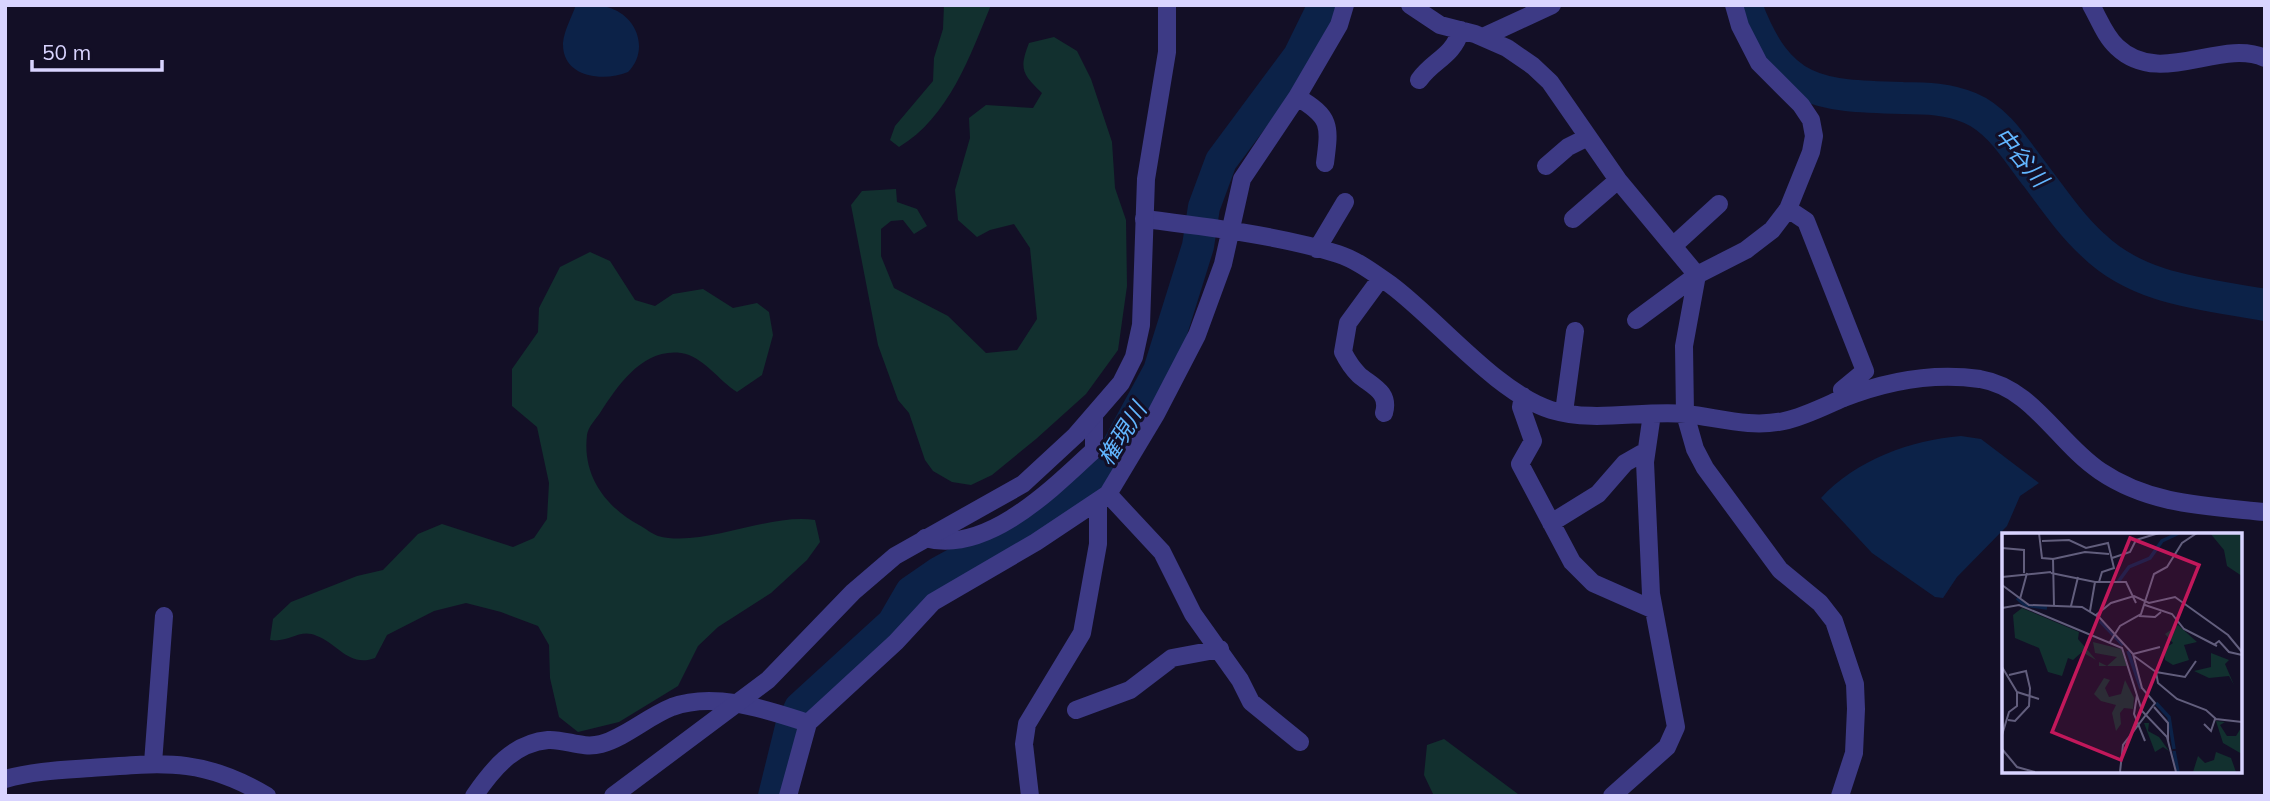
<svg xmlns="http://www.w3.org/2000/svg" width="2270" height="801" font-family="Mulish,'Noto Sans JP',sans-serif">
  <rect width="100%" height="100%" fill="#130f26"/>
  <path fill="#12302f" d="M 944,5 L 991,5 C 970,56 949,117 899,147 L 890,140 L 895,126 L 933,81 L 934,58 L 943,29 Z
    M 1054,37 L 1077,51 L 1091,79 L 1112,142 L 1115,188 L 1126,220 L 1127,286 L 1118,350 L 1086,394 L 1036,439 L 992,475 L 971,485 L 952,482 L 933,471 L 925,460 L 909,413 L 898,400 L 878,345 L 851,205 L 862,191 L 896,189 L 897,202 L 917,209 L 927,226 L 914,234 L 903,220 L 891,221 L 881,229 L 881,256 L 894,288 L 948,316 L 986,353 L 1017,350 L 1037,319 L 1030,248 L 1014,224 L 990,230 L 977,237 L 958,220 L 955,190 L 970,138 L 969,118 L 986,105 L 1033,108 L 1042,93 C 1022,74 1019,69 1029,43 Z
    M 590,252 L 610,261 L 635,300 L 655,306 L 673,294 L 703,289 L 733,308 L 757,303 L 769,312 L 773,335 L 762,375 L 737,392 C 719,381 703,356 681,353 C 643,348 618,385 600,413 C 596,419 588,427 587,435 C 582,476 606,507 639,525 C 645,528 652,534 658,536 C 703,548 767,513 815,520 L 820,542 L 807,560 L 771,593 L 718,627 L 698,646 L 678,686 L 619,722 L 578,732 L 559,717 L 550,678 L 549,645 L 538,626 L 501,612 L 466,603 L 434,611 L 387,635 L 375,658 C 349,668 337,643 317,636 C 299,628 290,643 270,640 L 273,619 L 291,602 L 357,576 L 383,570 L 418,534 L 442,524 L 513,547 L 534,538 L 547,519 L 549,483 L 537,427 L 512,406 L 512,369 L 538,332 L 539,308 L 560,267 Z
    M 1444,739 L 1518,794 L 1523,796 L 1434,796 L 1424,775 L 1427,745 Z"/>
  <path fill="#0c2248" d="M 576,5 C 589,5 603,4 615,10 C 639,21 648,52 628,72 C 604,82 562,78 563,43 C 564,31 572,16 576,5 Z
    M 1961,436 L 1981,439 L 2039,483 L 2020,496 L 2007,526 L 1957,577 L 1943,598 L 1935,597 L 1872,553 L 1821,498 C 1856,460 1911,440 1961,436 Z"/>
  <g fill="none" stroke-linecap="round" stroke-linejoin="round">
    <path stroke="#0c2248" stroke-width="32" d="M 1746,5 C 1779,94 1817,96 1903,98 C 1926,98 1949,99 1970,108 C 1999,120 2017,152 2036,176 C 2054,200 2071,225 2093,245 C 2139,290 2205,294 2265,305
      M 774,796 L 791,727 L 800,708 L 893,623 L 911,592 L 940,572 L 973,554 L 1015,538 L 1041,521 L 1102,469 L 1115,452 L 1159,371 L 1198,246 L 1204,207 L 1221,161 L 1299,56 L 1324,5"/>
    <path stroke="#3d3a85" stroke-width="18" d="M 1410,5 L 1440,25 L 1475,34 L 1507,48 L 1533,66 L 1550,82 L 1618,180 L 1697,275
      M 2091,5 C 2099,19 2105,36 2117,47 C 2160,88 2220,38 2265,58
      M 1483,37 L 1552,5
      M 1419,80 C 1434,59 1452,58 1461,30
      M 1297,97 C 1331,117 1330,125 1325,163
      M 1546,166 L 1568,147 L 1588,137
      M 1788,209 L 1806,221 L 1865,371 L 1842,390 L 1844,398
      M 1144,219 C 1202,226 1283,236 1338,254 C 1357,260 1375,274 1391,285 C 1438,320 1497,393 1551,410 C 1595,423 1641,410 1686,414 C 1720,418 1750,428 1784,421 C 1803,417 1823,407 1841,399 C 1886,381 1931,372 1980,379 C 2033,388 2057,442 2100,471 C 2150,505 2206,506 2265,512
      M 1573,219 L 1618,180
      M 1673,246 L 1719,204
      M 1317,249 L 1345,202
      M 1697,275 L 1684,346 L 1685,414 L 1695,449 L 1705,468 L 1780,570 L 1820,603 L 1834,621 L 1855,684 L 1856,709 L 1854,753 L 1840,796
      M 1381,278 L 1348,323 L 1343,352 C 1347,360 1352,368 1359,375 C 1372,386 1390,392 1384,413
      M 1636,320 L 1697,275 L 1746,250 L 1772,230 L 1788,209 L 1811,152 L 1814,136 L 1811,120 L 1801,105 L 1759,63 L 1740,26 L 1734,5
      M 1523,396 L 1521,407 L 1533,441 L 1520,464 L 1572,562 L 1593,583 L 1652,609
      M 1564,412 L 1575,331
      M 1108,494 L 1162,552 L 1193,614 L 1240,680 L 1251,702 L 1300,742
      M 1551,523 L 1598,494 L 1625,463 L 1646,451
      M 925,538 C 987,555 1053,488 1094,450 L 1094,417
      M 1076,710 L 1130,690 L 1172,658 L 1220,649
      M 153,763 L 164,616
      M 5,779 C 33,771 62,770 91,768 C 163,763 202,757 267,796
      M 474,796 C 492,770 513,743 548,740 C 566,739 582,749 601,744 C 626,737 647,717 672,707 C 715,691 767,710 808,723
      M 788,796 L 808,723 L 896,642 L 933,602 L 1036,542 L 1108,494 L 1156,414 L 1197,335 L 1223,264 L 1242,179 L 1297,97 L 1339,25 L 1345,5
      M 1030,796 L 1024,744 L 1027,724 L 1082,633 L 1098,544 L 1098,504
      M 1612,796 L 1667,747 L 1676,727 L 1651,594 L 1645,462 L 1652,414"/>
    <path stroke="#3d3a85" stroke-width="18" d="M 613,796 L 768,680 L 853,592 L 895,556 L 1023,484 L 1076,435 L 1121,383 L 1134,357 L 1141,325 L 1146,179 L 1167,52 L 1167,5"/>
  </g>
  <g text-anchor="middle" stroke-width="6" stroke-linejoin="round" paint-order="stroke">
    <g font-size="23" font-style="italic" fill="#62b6ff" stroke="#130f26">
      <text transform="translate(2021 157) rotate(50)" y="8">中谷川</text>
      <text transform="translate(1122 434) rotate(-58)" y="8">権現川</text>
    </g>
  </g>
  <g transform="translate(2002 533)">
    <rect width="240" height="240" fill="#130f26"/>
    <path d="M 208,0 L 240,0 L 240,43 L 225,33 L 222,17 ZM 20,75 L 77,99 L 76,106 L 94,127 L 80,119 L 71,127 L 66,125 L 60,143 L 46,139 L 37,115 L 13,105 L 11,82 ZM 176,92 L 195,109 L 182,112 L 187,127 L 171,132 L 163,127 L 162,116 L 171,110 L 163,101 ZM 91,109 L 119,116 L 125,133 L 97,133 L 97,129 L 105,133 L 115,124 L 93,120 ZM 209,120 L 227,127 L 223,131 L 232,152 L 227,143 L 207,145 L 192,138 L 209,134 ZM 102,145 L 108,147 L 103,155 L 107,164 L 119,161 L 123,147 L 132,165 L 131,176 L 122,175 L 118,180 L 119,191 L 114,198 L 110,180 L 114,172 L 99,168 L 92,161 ZM 214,188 L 223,189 L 218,192 L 225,203 L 234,203 L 239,195 L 240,221 L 221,210 ZM 142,190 L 147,190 L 146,198 L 157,204 L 167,218 L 161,214 L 153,219 ZM 214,219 L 229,225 L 234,239 L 191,239 L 196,223 L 203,230 L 212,227 Z" fill="#12302f"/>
    <path fill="none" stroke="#0c2248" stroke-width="3.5" d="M 116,49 L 127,34 L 148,25 L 160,8 L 177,0M 15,65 L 23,72 L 45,75M 98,88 L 121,112M 126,118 L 139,156M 154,170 L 167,184 L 172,216M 172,218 L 176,239"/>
    <path fill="none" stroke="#625e7d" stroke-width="2" d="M 37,0 L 40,25 L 51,26 L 52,73M 0,1 L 21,0M 134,7 L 157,0M 40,8 L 67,7 L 84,15 L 106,10 L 112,35 L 100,39 L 97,49M 0,15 L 22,17 L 22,40M 110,25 L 128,19 L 134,7M 51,26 L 83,19 L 107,21M 49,40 L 93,49 L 124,49 L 134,70M 0,44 L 49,39M 0,52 L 27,72 L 80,74 L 98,85 L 131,121 L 140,155 L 153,170 L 121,212 L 118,239M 18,66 L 25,40M 143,72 L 170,81 L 182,96 L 215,113M 69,73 L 76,44M 0,75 L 17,72 L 120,115 L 140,178 L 165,204 L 174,239M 88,78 L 93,49M 94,82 L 109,70 L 132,63 L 147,70 L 173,64 L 226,102 L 240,119M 137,83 L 153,84 L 159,79M 108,109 L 118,93 L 139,81 L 152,41 L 165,34 L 180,10 L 195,0M 213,111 L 217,108 L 227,119 L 240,122M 131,121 L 158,114M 132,123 L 154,139 L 156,150 L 175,166 L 204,177 L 214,186 L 240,189M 0,134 L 15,159 L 15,173 L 7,179 L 0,202M 154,139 L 183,144 L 194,128M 15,159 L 37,166M 135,162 L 132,181 L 143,208M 152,174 L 166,190 L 166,207M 6,187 L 13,188 L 27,173 L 28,155 L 24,138 L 7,142M 202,191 L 209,198 L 213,186M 0,216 L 15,234 L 33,239"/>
    <path fill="#c2185b" fill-opacity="0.15" stroke="#c2185b" stroke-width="3.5" d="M 128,5 L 197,32 L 119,227 L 50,199 Z"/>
    <rect width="240" height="240" fill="none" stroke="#d9d4ff" stroke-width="3.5"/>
  </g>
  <rect width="2270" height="801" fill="none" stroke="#d9d4ff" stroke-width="14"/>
  <path d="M32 60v10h130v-10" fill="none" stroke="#d9d4ff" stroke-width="3.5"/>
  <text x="42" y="60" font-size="21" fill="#d9d4ff" stroke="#130f26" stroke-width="5" paint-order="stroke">50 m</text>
</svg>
